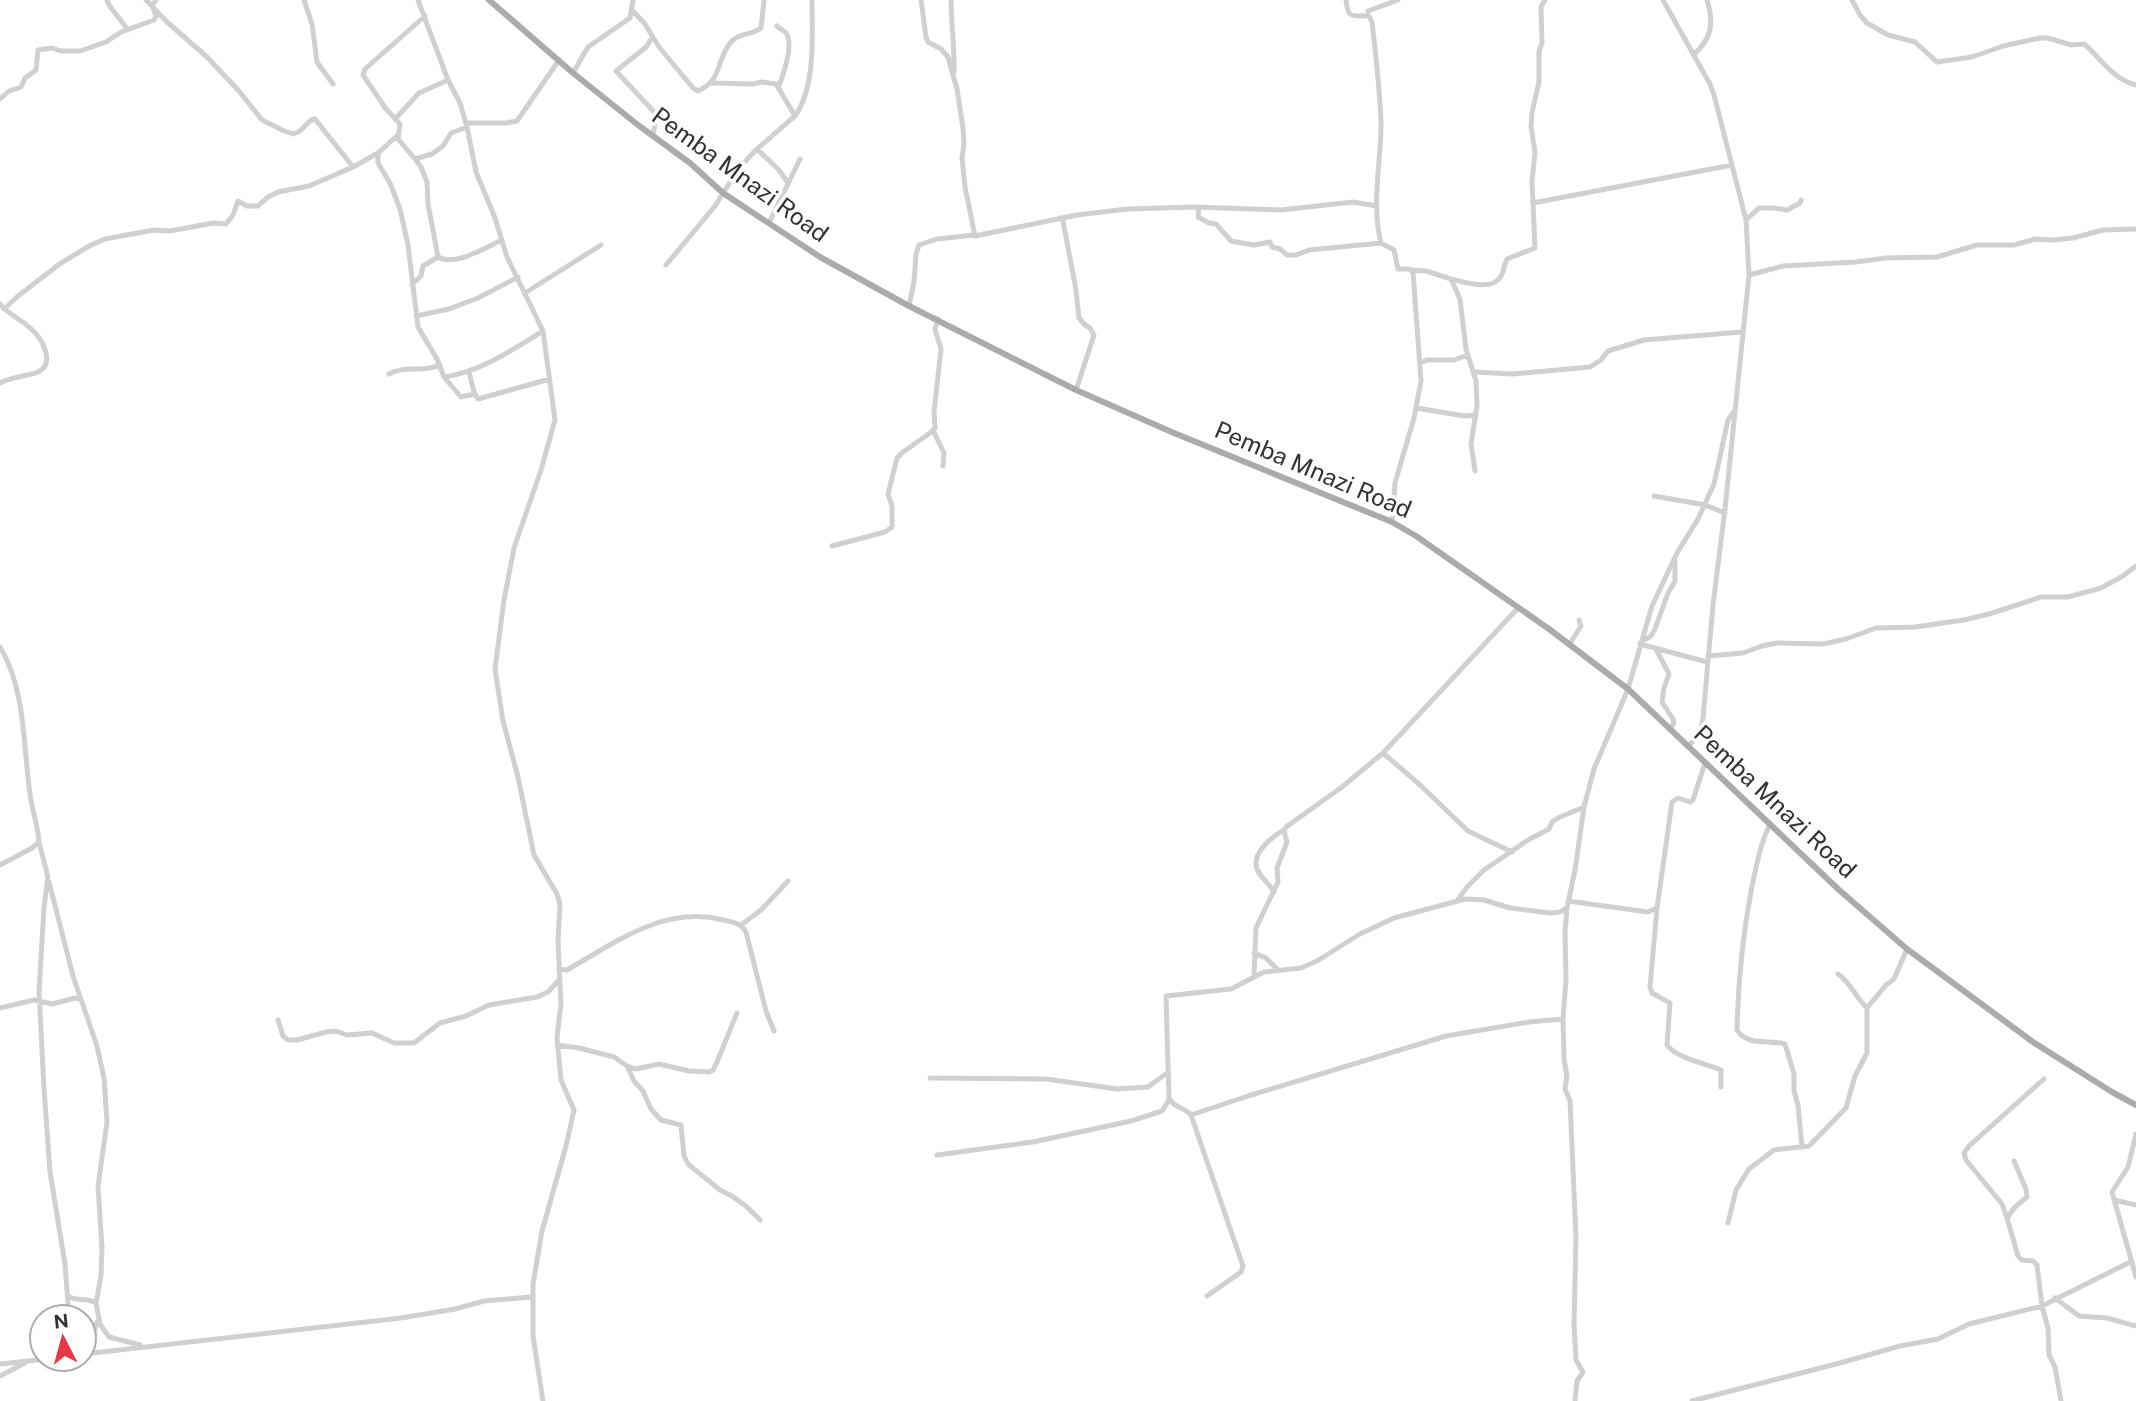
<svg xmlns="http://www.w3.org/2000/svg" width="2136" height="1401" font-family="'Public Sans',sans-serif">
  <rect width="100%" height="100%" fill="#fff"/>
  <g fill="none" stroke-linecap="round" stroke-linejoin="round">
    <path stroke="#d0d0d0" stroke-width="5" d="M 107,0 L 109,5 L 128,30
      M 146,0 L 167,22 L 207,57 L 239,91 L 262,120 L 282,130 L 293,134 L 300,131 L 311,120 L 315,119 L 353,167 L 378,153
      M 304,0 L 312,24 L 317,62 L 333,84
      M 418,0 L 448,80 L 460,103 L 467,127 L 476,172 L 495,218 L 507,257 L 543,331 L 555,420 L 541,470 L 514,548 L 504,600 L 495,669 L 503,721 L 518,777 L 534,855 L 557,894 L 560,904 L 558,942 L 561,1003 L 557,1038 L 561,1080 L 574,1110 L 566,1146 L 542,1231 L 533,1284 L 533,1336 L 543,1401
      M 921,0 L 926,37 L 928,42 L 941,49 L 948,57 L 957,89 L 963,128 L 964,144 L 962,158 L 965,187 L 975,236 L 1077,215 L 1127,209 L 1195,207 L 1281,210 L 1353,202 L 1377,206
      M 951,0 C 951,25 955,49 954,73
      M 1346,0 C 1348,20 1352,15 1369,16 L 1372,22 C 1376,56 1380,90 1381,124 C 1381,164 1371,204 1381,243 L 1394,250 L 1398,269 L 1409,269 L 1413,272 L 1421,381 L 1414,418 L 1395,483 L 1392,522
      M 1663,0 L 1710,84 L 1714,95 L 1746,220 L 1749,275 L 1725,509 L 1713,605 L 1703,718 C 1701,731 1698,739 1687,746
      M 1852,0 L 1860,15 L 1867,23 L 1888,35 L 1915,42 L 1937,62 L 1972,57 L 2003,46 L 2040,38 L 2048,38 L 2071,45 L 2084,44 C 2102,59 2112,79 2136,85
      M 632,10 L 645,24 L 659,47 L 693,88 L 698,91 C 723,80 716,59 731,42 C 740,32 751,36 761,28 L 764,0
      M 1368,11 L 1398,0
      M 425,16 L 365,69 L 363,75 L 386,109 L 400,124 L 398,139 L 415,159 L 432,154 L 443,146 L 451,133 L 467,127
      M 777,26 C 780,29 783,30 786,33 C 794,43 783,75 779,86
      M 652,38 L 646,47 L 616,71 L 655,113 L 656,118 L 653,135
      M 1694,54 C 1712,39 1714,22 1707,0
      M 573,73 L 588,47 L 630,18 L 633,0
      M 712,83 L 753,84 L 762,82 L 776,84 L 795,116
      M 0,99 L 9,91 L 21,87 L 25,78 L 36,70 L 38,50 L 52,48 L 61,51 L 80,51 L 106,42 L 121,32 L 154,20 L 156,16 L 152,5 L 156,0
      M 395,119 L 419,93 L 448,80
      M 466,123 L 506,123 L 517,121 L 559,60
      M 398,135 L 378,153 L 378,163 L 390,183 L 400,209 L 408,245 L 418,327 L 437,359 L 444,377 L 461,397 L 475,394
      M 757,149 L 779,170 L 788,183
      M 1533,203 L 1732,165
      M 1199,207 L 1198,217 L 1209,223 L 1216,224 L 1231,241 L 1254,245 L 1270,242 L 1272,247 L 1280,249 L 1287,255 L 1296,255 L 1309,250 L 1381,243
      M 1060,218 L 1063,221 L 1076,290 L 1079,318 L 1085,325 L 1090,328 L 1094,335 L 1076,390
      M 1746,220 L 1759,208 L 1774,208 L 1787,210 L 1800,203 L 1801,200
      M 769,223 L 800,159
      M 438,257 C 455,267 486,247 502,240
      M 666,265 L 715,206 L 739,168 L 756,150 L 796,115 C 816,84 812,36 812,0
      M 1412,270 L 1426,271 L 1451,279 L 1460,299 L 1466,349 L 1476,381 L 1477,406 L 1471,444 L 1475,471
      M 1749,275 L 1783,266 L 1856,262 L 1886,258 L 1937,257 L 1977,245 L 2014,245 L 2035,239 L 2053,240 L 2073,238 L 2103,230 L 2136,229
      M 1451,279 C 1464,282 1493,292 1501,276 C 1504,271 1504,265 1507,259 L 1535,248 L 1532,181 L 1535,152 L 1531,127 L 1532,113 L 1539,82 L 1539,51 L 1542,43 L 1541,7 L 1545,0
      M 412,284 L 421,276 L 423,266 L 438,257 L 428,204 L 427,182 L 421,167 L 415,159
      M 525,293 L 601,245
      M 0,304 C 9,315 21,319 31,329 C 42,338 56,363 38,372 C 26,377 13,376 0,383
      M 909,306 L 914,282 L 916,254 L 919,245 L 937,239 L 974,235
      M 4,309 L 18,296 L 61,263 L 91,245 L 105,239 L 154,230 L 170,231 L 213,223 L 226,224 L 233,215 L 238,201 L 247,206 L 258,206 L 268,197 L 278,192 L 309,186 L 353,167
      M 416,316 L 449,309 L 478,298 L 518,277
      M 1420,363 L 1427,360 L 1454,360 L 1468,355
      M 469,372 L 474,392 L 478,399 L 550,379
      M 1475,372 L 1512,374 L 1590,367 L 1601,360 L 1608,351 L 1644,340 L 1742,332
      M 389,374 C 404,365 424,373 440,365
      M 444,377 C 480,372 512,350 543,331
      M 1416,408 L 1465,416 L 1475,415
      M 933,430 L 944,453 L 943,466
      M 1654,496 L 1705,505 L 1725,513
      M 832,546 L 885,532 L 892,527 L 892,506 L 888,494 L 897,458 L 903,452 L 930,433 L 935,428 L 934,412 L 941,349 L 935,329 L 938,319
      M 1641,642 L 1651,636 L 1655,629 L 1668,593 L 1675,581 L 1675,561
      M 1640,644 L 1707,662
      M 1569,645 L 1581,626 L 1579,620
      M 0,647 C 26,690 23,746 30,794 C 32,810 38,826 39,842 L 32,848 L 0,865
      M 1656,649 L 1669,674 L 1664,688 L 1662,702 L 1673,719 L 1674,723 L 1670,730
      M 1708,656 L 1743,653 L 1762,646 L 1777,643 L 1823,644 L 1846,639 L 1876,628 L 1915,627 L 1964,620 L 1989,614 L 2041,597 L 2068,597 L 2101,588 L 2123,576 L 2136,566
      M 1383,753 L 1419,784 L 1468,831 L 1512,852
      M 1770,824 C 1760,844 1757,864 1752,886 C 1743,933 1738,981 1737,1030 C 1748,1047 1769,1039 1785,1044 L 1794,1074 L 1794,1091 L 1798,1105 L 1802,1148
      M 39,842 L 48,877 L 44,907 L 39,992 L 44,1088 L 50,1172 L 65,1264 L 69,1317
      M 49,882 L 73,976 L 97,1046 L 104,1078 L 107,1122 L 98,1186 L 102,1248 L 101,1276 L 96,1303
      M 1274,892 C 1270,884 1260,877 1257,869 C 1251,852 1274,836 1285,829
      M 1457,901 L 1467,887 L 1484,870 L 1528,840 L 1549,829 L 1552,822 L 1558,818 L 1584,807
      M 1568,901 L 1648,912 L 1657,908 L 1672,802 L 1678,798 L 1690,802 L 1693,800 L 1705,763
      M 1657,908 L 1650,987 L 1652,993 L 1670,1003 L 1667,1045 C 1678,1059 1704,1063 1721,1070 L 1721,1087
      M 741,925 L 761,910 L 788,881
      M 1254,953 L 1266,958 L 1278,970
      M 559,969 L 567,970 C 616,942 665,905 723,920 C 733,922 741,923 746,932 L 766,1011 L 774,1031
      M 1838,974 C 1851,983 1856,998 1867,1008
      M 1254,976 L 1256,928 L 1278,882 L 1277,868 L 1287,842 L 1284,831 L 1286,827 L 1342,787 L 1383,753 L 1518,608
      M 0,1008 L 34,1000 L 52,1004 L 75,998 L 81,1000
      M 278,1020 L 283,1036 L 288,1040 L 297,1040 L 326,1032 L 336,1031 L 347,1035 L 372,1033 L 394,1043 L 414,1043 L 440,1023 L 466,1016 L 489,1005 L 537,997 L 548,992 L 559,980
      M 557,1045 L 579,1048 L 614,1057 L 627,1066 L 636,1069 L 659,1064 L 689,1071 L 709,1072 L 713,1070 L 717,1062 L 737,1013
      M 627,1066 L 634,1081 L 643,1091 L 651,1109 L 661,1120 L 681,1125 L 684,1156 L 688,1164 L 720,1190 L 732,1196 L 747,1207 L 760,1220
      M 930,1078 L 1046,1079 L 1117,1089 L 1148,1087 L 1167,1073
      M 1191,1115 L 1248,1096 L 1446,1036 L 1529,1022 L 1563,1019
      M 2136,1134 L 2128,1167 L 2112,1192 L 2136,1277
      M 937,1155 L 1033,1142 L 1131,1121 L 1162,1111 L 1169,1100
      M 2014,1161 L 2026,1189 L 2027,1197 L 2015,1207 L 2007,1218 L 2018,1256 L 2022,1260 L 2033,1261 L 2037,1265 L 2042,1306 L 2048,1328 L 2049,1355 L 2055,1367 L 2061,1401
      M 2114,1200 L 2136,1205
      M 2007,1218 L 2002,1204 L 1966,1160 L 1964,1153 L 1969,1146 L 2044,1079
      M 1728,1223 L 1736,1190 L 1749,1169 L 1774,1150 L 1809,1146 L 1846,1108 L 1855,1076 L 1867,1053 L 1867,1008 L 1886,985 L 1894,979 L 1907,949
      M 68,1296 C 77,1302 87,1297 96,1303 L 100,1324 L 109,1337 L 140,1345
      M 1207,1296 L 1241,1272 L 1243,1266 L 1191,1115 C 1185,1107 1173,1108 1169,1098 L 1166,996 L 1231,989 L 1264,972 L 1301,968 L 1317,961 L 1360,934 L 1394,918 L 1465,899 L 1484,900 L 1510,908 L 1550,913 L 1560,912 L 1567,908
      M 2055,1298 L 2079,1316 L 2107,1318 L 2136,1326
      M 84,1350 L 92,1341 L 97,1322
      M 84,1354 L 401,1318 L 455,1309 L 484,1301 L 532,1297
      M 0,1364 L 46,1359
      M 0,1376 L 25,1363
      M 1575,1401 L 1577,1381 L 1583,1372 L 1576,1360 L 1574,1325 L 1576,1237 L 1570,1101 L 1565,1089 L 1567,1076 L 1564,1059 L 1563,1019 L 1566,979 L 1565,932 L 1567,908 L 1575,870 L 1584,807 L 1594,769 L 1628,689 L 1652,606 L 1677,553 L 1698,519 L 1714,484 L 1728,420 L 1735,410
      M 1692,1401 L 1840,1363 L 1900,1346 L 1938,1339 L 1969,1324 L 2042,1306 L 2132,1261"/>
    <path stroke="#ababab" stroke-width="6" d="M 489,0 L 573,73 L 638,125 L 690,163 L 723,193 L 820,257 L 909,306 L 1076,390 L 1174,433 L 1392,522 L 1416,536 L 1549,629 L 1628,689 L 1838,889 L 1907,949 L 2033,1042 L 2112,1092 L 2136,1105"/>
  </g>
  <g text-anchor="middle" stroke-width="7" stroke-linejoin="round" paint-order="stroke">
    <g font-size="24" fill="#333" stroke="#fff">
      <text transform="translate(740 175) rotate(36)" y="8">Pemba Mnazi Road</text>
      <text transform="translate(1313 470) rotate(23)" y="8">Pemba Mnazi Road</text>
      <text transform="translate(1775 802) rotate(43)" y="8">Pemba Mnazi Road</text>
    </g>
  </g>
  <g transform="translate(63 1338) rotate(354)"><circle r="33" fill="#ffffff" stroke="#adadad" stroke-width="2"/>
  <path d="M0-5L12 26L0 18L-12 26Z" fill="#e63946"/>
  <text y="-10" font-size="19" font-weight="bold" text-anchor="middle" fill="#333333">N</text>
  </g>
</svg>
